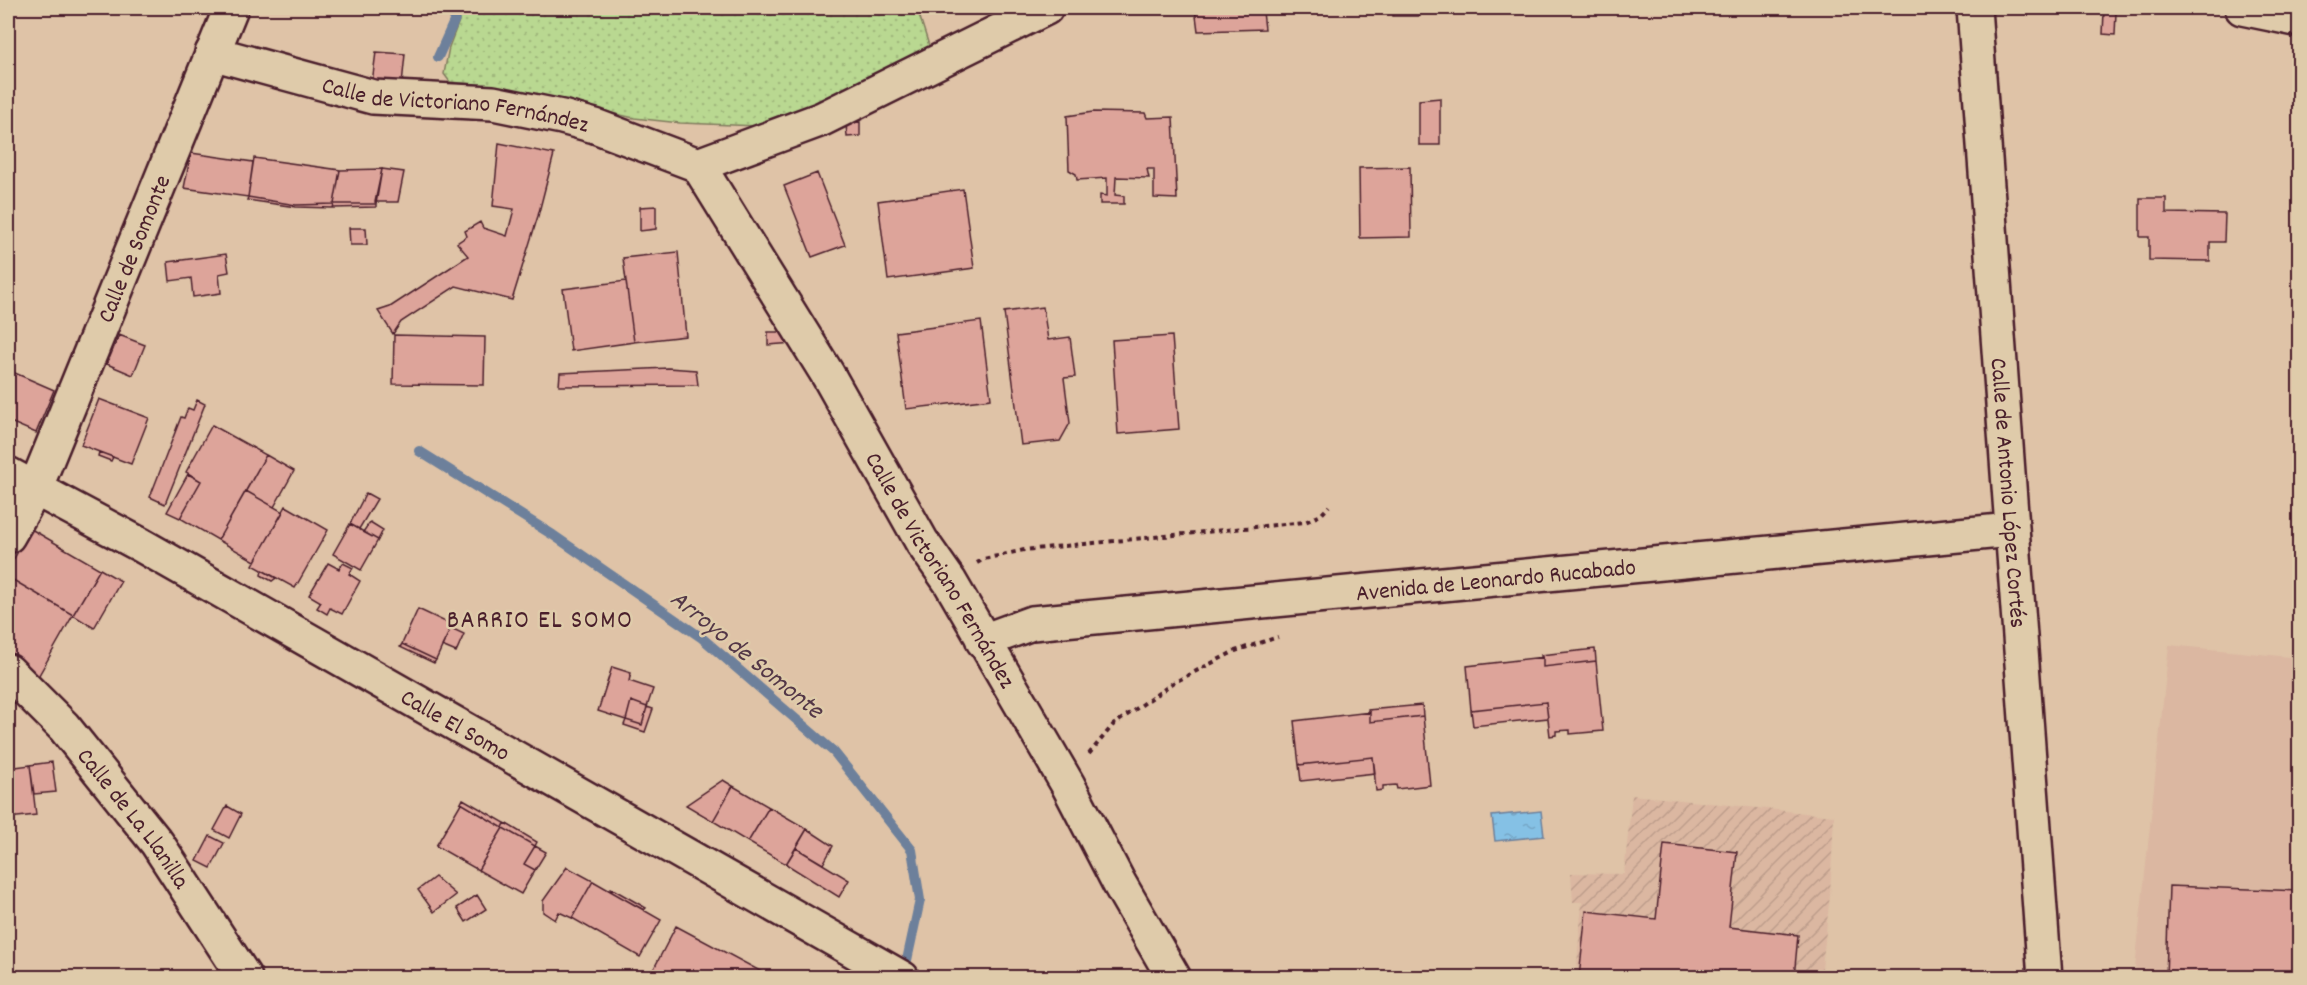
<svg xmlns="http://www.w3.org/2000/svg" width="2307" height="985" font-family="Dekko,sans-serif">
  <defs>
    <pattern id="industrial-furrows" width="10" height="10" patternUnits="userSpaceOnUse" patternTransform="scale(1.5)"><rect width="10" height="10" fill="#dbb7a1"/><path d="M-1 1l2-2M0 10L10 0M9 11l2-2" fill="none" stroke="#bd9d8b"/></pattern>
    <pattern id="grass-dots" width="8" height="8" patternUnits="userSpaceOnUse" patternTransform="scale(1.5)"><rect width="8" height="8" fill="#b9d891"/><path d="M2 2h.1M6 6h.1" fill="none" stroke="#a1b97d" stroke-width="1.8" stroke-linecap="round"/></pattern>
    <pattern id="water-ripples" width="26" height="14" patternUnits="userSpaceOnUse" patternTransform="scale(1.5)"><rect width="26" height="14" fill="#85c1e5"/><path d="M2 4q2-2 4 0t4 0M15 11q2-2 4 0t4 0" fill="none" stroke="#74a5c5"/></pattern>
  </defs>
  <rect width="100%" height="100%" fill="#dfc3a7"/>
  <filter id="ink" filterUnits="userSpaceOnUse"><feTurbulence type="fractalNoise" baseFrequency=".0167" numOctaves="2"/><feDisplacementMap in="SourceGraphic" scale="12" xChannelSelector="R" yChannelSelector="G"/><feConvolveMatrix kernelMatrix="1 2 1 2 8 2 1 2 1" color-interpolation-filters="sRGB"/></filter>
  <g filter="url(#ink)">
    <path fill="#dbb7a1" d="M 2169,645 L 2299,658 L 2299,977 L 2134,978 Z"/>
    <path fill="url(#industrial-furrows)" d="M 1632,795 L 1834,816 L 1830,895 L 1821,977 L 1576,977 L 1582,902 L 1573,902 L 1571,873 L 1624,874 Z"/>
    <path fill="url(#grass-dots)" stroke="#827c5e" stroke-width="1.5" d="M 464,8 L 917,8 L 932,55 L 862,94 L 759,126 L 680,123 L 634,118 L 491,86 L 450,82 L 444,74 L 449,47 Z"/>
    <path fill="url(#water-ripples)" stroke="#6d809b" stroke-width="1.5" d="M 1541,811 L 1544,836 L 1495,841 L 1492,816 Z"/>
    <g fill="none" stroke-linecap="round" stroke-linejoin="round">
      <path stroke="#6d809b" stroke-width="10" d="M 438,57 L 460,8
        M 419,451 L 553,535 L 702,638 L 834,752 L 912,850 L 920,900 L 904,974"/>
    </g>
    <path fill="#dda49a" stroke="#4a1f2b" stroke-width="1.5" d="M 1195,8 L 1281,8 L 1282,12 L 1263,12 L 1265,29 L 1198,31 Z
      M 1393,8 L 1420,8 L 1420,16 L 1393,16 Z
      M 2104,12 L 2116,12 L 2115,35 L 2103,34 Z
      M 376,52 L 405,54 L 402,84 L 372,83 Z
      M 1440,98 L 1440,145 L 1419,145 L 1419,100 Z
      M 1093,112 L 1145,113 L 1147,118 L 1173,117 L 1177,199 L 1154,198 L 1154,169 L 1147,169 L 1149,178 L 1116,177 L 1115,195 L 1124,196 L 1124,204 L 1100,204 L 1100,195 L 1107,196 L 1107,178 L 1077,180 L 1076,174 L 1069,170 L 1067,116 Z
      M 860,122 L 860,136 L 847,137 L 846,123 Z
      M 499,143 L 554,154 L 538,216 L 512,300 L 456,286 L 401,322 L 393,334 L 378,311 L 390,307 L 468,256 L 457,243 L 467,236 L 465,231 L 480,222 L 483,228 L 507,236 L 514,209 L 493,206 Z
      M 191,153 L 253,162 L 248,197 L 184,188 Z
      M 254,158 L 340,170 L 334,204 L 296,205 L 248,197 Z
      M 1410,167 L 1411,237 L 1360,238 L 1359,168 Z
      M 382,169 L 376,204 L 334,204 L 340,170 Z
      M 382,169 L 404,172 L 398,202 L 375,202 Z
      M 817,173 L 845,245 L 812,257 L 784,186 Z
      M 963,189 L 974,268 L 888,280 L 878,201 Z
      M 248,197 L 296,205 L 334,204 L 333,208 L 296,207 L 247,200 Z
      M 2140,198 L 2166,198 L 2166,213 L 2225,214 L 2224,242 L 2210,242 L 2210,261 L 2149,260 L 2149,237 L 2140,237 Z
      M 334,204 L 376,204 L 376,207 L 333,208 Z
      M 656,206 L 656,229 L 640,231 L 640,207 Z
      M 349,228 L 366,228 L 367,245 L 350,245 Z
      M 678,252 L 686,336 L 634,342 L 623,258 Z
      M 226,254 L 229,272 L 219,274 L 221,293 L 193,297 L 191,278 L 170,281 L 168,262 Z
      M 626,281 L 634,342 L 571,351 L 563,289 Z
      M 1043,307 L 1048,340 L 1070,337 L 1075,377 L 1064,378 L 1070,423 L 1060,441 L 1021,445 L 1004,312 Z
      M 981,321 L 991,399 L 906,409 L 896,332 Z
      M 768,332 L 786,332 L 794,343 L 768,345 Z
      M 119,335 L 145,345 L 133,375 L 107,364 Z
      M 394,335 L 485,337 L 484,385 L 393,384 Z
      M 1172,336 L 1179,429 L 1118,434 L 1112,340 Z
      M 668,368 L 696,370 L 698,385 L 559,386 L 560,373 Z
      M 8,370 L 54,390 L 36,433 L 8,421 Z
      M 99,399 L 149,418 L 131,464 L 81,445 Z
      M 197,400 L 205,404 L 165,504 L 150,497 L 181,417 L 184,418 L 188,408 L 193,410 Z
      M 212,425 L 266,455 L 218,540 L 180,518 L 201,481 L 186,472 Z
      M 99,452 L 113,457 L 111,461 L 98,456 Z
      M 266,455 L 294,471 L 274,507 L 246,491 Z
      M 188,474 L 201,481 L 180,518 L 167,512 Z
      M 246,491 L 283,512 L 255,561 L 218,540 Z
      M 366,493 L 377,499 L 359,529 L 350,524 Z
      M 286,506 L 328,530 L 295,588 L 253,565 Z
      M 370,522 L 383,530 L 378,540 L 363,532 Z
      M 350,524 L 378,540 L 361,570 L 333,554 Z
      M 31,529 L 100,569 L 73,615 L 8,577 L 8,569 Z
      M 328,563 L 339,569 L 343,563 L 353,568 L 349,574 L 360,581 L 342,614 L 330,608 L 327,614 L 317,608 L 321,602 L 309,595 Z
      M 100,569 L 121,581 L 94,628 L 73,615 Z
      M 262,570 L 276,578 L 272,581 L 261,575 Z
      M 8,577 L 73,615 L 35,682 L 8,653 Z
      M 418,609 L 452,625 L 436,660 L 402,644 Z
      M 451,628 L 464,634 L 456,652 L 442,646 Z
      M 402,644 L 436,660 L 434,663 L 400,647 Z
      M 1595,649 L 1596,661 L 1543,667 L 1543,657 L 1541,658 L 1541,655 Z
      M 1543,657 L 1543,667 L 1596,661 L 1603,731 L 1570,734 L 1570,730 L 1556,731 L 1556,735 L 1550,736 L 1546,702 L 1471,710 L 1467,666 Z
      M 612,667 L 631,673 L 629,681 L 653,689 L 647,707 L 631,701 L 626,720 L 598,711 Z
      M 631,701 L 647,707 L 642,725 L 626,720 Z
      M 1546,702 L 1548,718 L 1473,726 L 1471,710 Z
      M 1422,705 L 1423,716 L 1370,722 L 1370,712 L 1368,713 L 1368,710 Z
      M 647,707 L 653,709 L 645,732 L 624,725 L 626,720 L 642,725 Z
      M 1370,712 L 1370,722 L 1423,716 L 1430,785 L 1397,789 L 1396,785 L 1383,786 L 1383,790 L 1376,791 L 1373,757 L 1299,765 L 1294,721 Z
      M 1373,757 L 1375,773 L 1301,781 L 1299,765 Z
      M 52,762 L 56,792 L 34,794 L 30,765 Z
      M 30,765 L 36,815 L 8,818 L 8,768 Z
      M 723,780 L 733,786 L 713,821 L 686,805 Z
      M 733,786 L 769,807 L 748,842 L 713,821 Z
      M 463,799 L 505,823 L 503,828 L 461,803 Z
      M 461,803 L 503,828 L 478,870 L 436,846 Z
      M 227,806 L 241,814 L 229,838 L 214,830 Z
      M 769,807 L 807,829 L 786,864 L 748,842 Z
      M 505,823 L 537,842 L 535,846 L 503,828 Z
      M 503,828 L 535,846 L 524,864 L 535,870 L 521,894 L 478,870 Z
      M 807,829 L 833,846 L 823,864 L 796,848 Z
      M 210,836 L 224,843 L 211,868 L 197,861 Z
      M 1664,844 L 1737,852 L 1729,927 L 1798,935 L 1794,978 L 1579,978 L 1586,911 L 1656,919 Z
      M 535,846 L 546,852 L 535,870 L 524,864 Z
      M 796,848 L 849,880 L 839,897 L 786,864 Z
      M 567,867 L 593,881 L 572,918 L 559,912 L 555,920 L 543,912 L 543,901 Z
      M 435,877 L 456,895 L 434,912 L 418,890 Z
      M 593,881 L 661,920 L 640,957 L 572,918 Z
      M 2169,886 L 2300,891 L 2300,978 L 2166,978 Z
      M 611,888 L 646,908 L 644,910 L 610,891 Z
      M 477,895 L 486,909 L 466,922 L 457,908 Z
      M 676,926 L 762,972 L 759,978 L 649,978 Z"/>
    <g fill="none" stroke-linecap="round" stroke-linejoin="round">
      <defs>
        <g id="minor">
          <path id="s1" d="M 1974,8 L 2045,978"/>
          <path d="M 2242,8 L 2300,20"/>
          <path id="s2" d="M 212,53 L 373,97 L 493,103 L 562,117 L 595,126 L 698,165 L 828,375 L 922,542 L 950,582 L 1068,785 L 1119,883 L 1174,978"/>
          <path d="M 698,165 L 822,119 L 1046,8"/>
          <path id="s3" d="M 8,474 L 141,545 L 902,978"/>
          <path id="s4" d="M 8,536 L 35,489 L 231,8"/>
          <path id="s5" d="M 983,641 L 1032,623 L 2011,530"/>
          <path id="s6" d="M 8,671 L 64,727 L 157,843 L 245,978"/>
        </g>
      </defs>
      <use href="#minor" stroke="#4a1f2b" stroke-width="38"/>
      <path stroke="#4a1f2b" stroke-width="4" stroke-dasharray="4.5 4.5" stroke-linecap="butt" d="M 977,563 L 984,559 L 1024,550 L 1305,522 L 1321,515 L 1329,506
        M 1089,754 L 1113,725 L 1173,683 L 1235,651 L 1278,637"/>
      <use href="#minor" stroke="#dfcbaa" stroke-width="33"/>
    </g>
  </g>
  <g text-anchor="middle" stroke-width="5" stroke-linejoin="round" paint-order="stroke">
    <g font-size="24" fill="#4a1f2b" stroke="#dfcbaa">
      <text dy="8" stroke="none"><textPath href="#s2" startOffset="250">Calle de Victoriano Fernández</textPath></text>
      <text dy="8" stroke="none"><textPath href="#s4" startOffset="314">Calle de Somonte</textPath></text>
      <text dy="8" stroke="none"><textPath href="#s1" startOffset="486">Calle de Antonio López Cortés</textPath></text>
      <text dy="8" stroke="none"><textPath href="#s2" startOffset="974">Calle de Victoriano Fernández</textPath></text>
      <text dy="8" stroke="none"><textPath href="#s5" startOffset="518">Avenida de Leonardo Rucabado</textPath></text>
      <text dy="8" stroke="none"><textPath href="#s3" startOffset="513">Calle El Somo</textPath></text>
      <text dy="8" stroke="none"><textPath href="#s6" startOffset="194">Calle de La Llanilla</textPath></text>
    </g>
    <g font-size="26" letter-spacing="1.5" fill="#4a1f2b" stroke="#dfcbaa">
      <text x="540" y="627">BARRIO EL SOMO</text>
    </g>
    <g font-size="26" font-style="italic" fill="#533747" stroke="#dfcbaa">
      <text transform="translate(748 653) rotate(39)" y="9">Arroyo de Somonte</text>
    </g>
  </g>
  <rect width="2307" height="985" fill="none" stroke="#dfcbaa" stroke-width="30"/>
  <rect x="15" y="15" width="2277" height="955" fill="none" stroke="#4a1f2b" stroke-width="2" filter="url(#ink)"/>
</svg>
